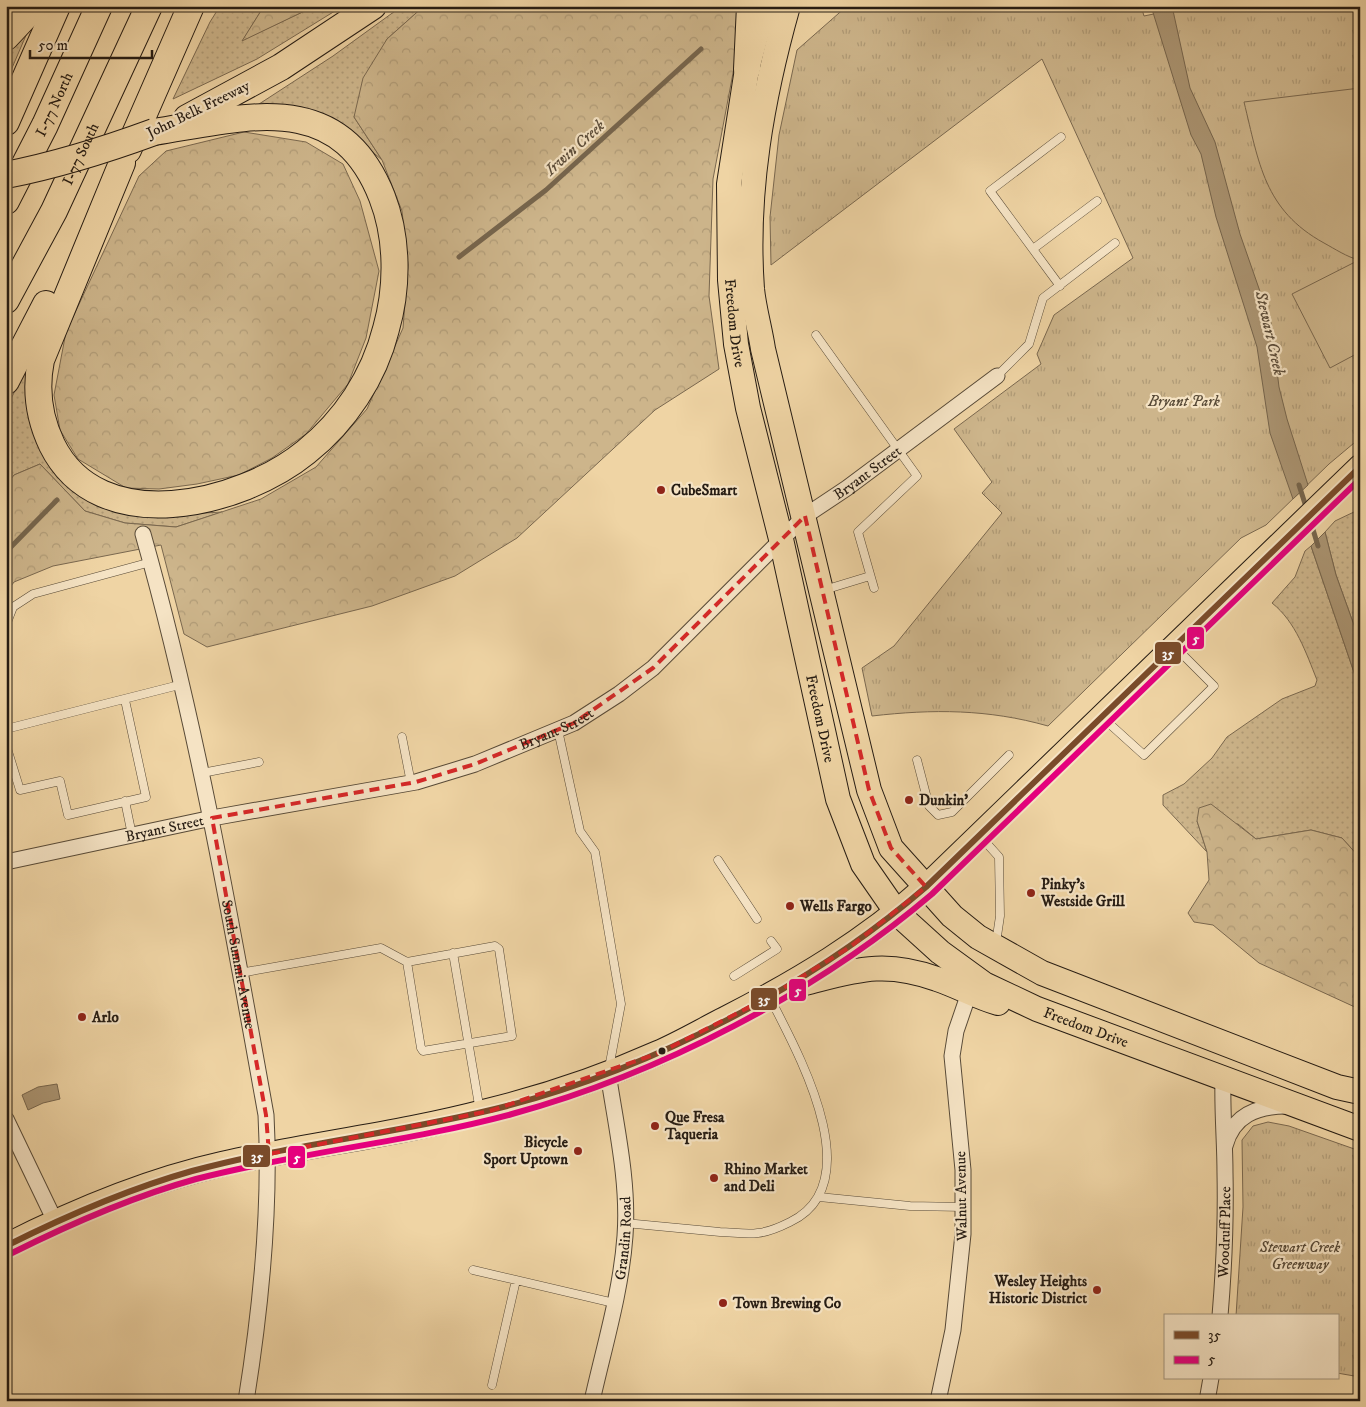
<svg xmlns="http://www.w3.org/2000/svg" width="1366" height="1407" font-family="'IM FELL DW Pica',serif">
  <defs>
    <pattern id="grass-dots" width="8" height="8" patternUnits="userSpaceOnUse" patternTransform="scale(1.25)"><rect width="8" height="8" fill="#cdb58b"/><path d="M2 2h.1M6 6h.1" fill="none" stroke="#b09b77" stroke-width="1.8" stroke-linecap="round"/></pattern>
    <pattern id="forest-crowns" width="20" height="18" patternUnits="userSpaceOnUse" patternTransform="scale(1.25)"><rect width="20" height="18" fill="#cdb58b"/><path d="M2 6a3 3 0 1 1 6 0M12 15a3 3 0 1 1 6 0" fill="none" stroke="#b09b77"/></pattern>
    <pattern id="park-tufts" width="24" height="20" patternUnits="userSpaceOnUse" patternTransform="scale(1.25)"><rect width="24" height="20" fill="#cdb58b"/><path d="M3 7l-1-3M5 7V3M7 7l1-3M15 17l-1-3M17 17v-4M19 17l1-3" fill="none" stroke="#b09b77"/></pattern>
  </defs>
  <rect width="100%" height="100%" fill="#efd4a4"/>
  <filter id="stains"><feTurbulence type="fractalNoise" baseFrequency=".004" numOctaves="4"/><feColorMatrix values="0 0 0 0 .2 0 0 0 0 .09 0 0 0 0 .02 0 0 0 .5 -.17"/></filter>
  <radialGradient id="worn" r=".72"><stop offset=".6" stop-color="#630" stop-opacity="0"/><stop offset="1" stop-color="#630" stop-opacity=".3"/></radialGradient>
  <path fill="url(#grass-dots)" stroke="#7a684f" d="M 220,6 L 264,6 L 243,40 L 315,6 L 343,6 L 257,59 L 173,99 L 210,22 Z
    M 402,6 L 424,6 L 387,39 L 354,117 L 382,160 L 344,128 L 256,106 L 333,56 Z
    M 27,33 L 6,82 L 6,49 Z
    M 30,360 L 44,448 L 152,516 L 222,512 L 176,527 L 125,523 L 85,511 L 40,464 L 14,475 L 6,486 L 6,409 Z
    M 1360,507 L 1360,642 L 1336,575 L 1325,532 L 1335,521 L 1356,511 Z
    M 1311,546 L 1360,690 L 1360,858 L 1342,838 L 1311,830 L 1256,839 L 1238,824 L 1197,821 L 1207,852 L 1163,805 L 1163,795 L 1184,784 L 1212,758 L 1227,737 L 1282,699 L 1315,686 L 1317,680 C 1306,653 1296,622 1272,603 L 1295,577 L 1305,551 Z"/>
  <path fill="url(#forest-crowns)" stroke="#7a684f" d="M 264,6 L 315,6 L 242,41 Z
    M 424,6 L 742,6 L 740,36 L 713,179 L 709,296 L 719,369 L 655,410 L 517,538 L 455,576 L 372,606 L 207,647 L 184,634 L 161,545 L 53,566 L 14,582 L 6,593 L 6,486 L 14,475 L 40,464 L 85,511 L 125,523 L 176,527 L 261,499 L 316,467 L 367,409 L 403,328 L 408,265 L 402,211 L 382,160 L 354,117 L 363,78 L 387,39 Z
    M 244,132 L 306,142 L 343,164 L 360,201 L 379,271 L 366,338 L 348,384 L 306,434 L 272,458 L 239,475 L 197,484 L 159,489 L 126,488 L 78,459 L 60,430 L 54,395 L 66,332 L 139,176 L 166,151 Z
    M 1211,804 L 1256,839 L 1311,830 L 1342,838 L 1360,858 L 1360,1012 L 1357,1008 L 1259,963 L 1213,925 L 1194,922 L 1188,913 L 1209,880 L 1207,852 L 1197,821 L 1199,808 Z"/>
  <path fill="url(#park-tufts)" stroke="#7a684f" d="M 847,6 L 1141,6 L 1144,16 L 1192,6 L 1360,6 L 1360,438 L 1329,464 L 1266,525 L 1241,538 L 1048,726 C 988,709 933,709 872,716 L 862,668 L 894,646 L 1002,513 L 982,493 L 992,482 L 954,429 L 1041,364 L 1037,354 L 1054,315 L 1133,258 L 1042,59 L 771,265 L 770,217 L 779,135 L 797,50 Z
    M 1268,1122 L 1289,1126 L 1360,1151 L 1360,1377 L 1337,1373 L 1337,1316 L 1236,1316 L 1243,1207 L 1242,1140 L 1253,1126 Z"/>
  <path fill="#cdb58b" stroke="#7a684f" d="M 1360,88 L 1360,352 L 1330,368 L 1292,294 L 1359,260 C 1347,257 1335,249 1324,243 C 1264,210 1259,163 1244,102 Z"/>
  <path fill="#ab9573" stroke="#76654d" d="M 1151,6 L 1172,6 L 1190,88 L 1215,142 L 1240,234 L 1271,323 L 1279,387 L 1287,419 L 1308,485 L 1293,499 L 1270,433 L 1257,347 L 1216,217 L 1201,154 L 1191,135 Z
    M 1325,532 L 1336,575 L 1360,642 L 1360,690 L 1311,546 Z
    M 57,1084 L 60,1099 L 43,1103 L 28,1110 L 22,1095 L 38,1087 Z"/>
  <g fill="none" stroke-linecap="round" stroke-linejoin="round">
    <path stroke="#76654d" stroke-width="5" d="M 459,257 L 546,190 L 701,49
      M 1299,485 L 1307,510
      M 1311,523 L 1318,546
      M 6,552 L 57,500"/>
    <defs>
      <path id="lane" d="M 1033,249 L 1097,201
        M 1060,286 L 990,191 L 1061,137
        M 816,335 L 917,476 L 858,532 L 874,588
        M 997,376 L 1029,344 L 1043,298 L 1115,243
        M 824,590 L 870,576
        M 6,625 L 13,607 L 33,594 L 151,562
        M 1103,718 L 1144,755 L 1214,686 L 1177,649
        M 6,729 L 183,684
        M 558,730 L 580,831 L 595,852 L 621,1004 L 609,1068
        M 402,737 L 411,783
        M 6,745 L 20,790 L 60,781 L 68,815 L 146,797 L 125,700
        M 917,760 L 929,806 L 938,815 L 952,812 L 1009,755
        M 202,773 L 259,762
        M 125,801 L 132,835
        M 981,837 L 999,857 L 1000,916 L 996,943
        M 718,860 L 757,919
        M 453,953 L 480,1111
        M 240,973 L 381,948 L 407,962 L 495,946 L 499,949 L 512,1036 L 423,1051 L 421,1048 L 407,962
        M 734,976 L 777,949 L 771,941
        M 819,1197 L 910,1206 L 963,1207
        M 625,1223 C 657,1226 689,1229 720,1232 C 732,1232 746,1235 758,1233 C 769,1232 780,1227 790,1222 C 871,1183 798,1053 770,998
        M 473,1270 L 614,1303
        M 492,1385 L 516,1280"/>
      <g id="street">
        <path id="s1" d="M 143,534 C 197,725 231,920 266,1115 C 271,1210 261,1307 246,1401"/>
        <path id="s2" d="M 6,862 L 212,818 L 416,782 L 475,764 L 574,723 L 619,694 L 653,668 L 805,516 L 847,488 L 997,376"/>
        <path d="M 6,1119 L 55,1221"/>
        <path d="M 1225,1146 C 1233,1115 1257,1106 1287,1106"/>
        <path id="s3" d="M 1220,1316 C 1224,1268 1226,1221 1225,1173 C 1225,1142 1222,1111 1223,1080"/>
        <path id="s4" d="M 592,1401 C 604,1347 621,1292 625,1236 C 629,1182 616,1126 608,1073"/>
        <path d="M 938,1401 L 953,1330 L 963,1234 L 963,1170 L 952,1056 L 956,1031 L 969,993"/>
        <path d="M 1207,1401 L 1211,1378"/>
      </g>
      <g id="primary">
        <path id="s5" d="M 764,6 L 747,69 L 729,184 L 730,280 L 736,344 L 748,408 L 781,539 L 838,799 L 863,864 L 897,913 L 940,952 L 984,984 L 1037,1009 L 1360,1129"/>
        <path d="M 788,6 C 762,98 745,193 752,289 C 754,309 760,329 763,349 L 869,790 L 891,848 L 952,916 L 978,937 L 1042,973 L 1337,1087 L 1360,1092"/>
        <path d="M 805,983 C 857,970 884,960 937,979 C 958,986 977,997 998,1003"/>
        <path d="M 6,1246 C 75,1211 146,1181 222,1164 C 310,1144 400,1134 487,1111 C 545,1097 604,1077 658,1053 C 681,1043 703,1030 725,1019 C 797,982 866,941 926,887 L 1360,467"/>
      </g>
      <g id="highway">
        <path d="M 6,37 L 35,6"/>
        <path d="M 747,69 L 750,6"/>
        <path d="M 187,118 L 281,67 L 373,6"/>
        <path d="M 6,122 L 57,6"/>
        <path d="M 128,150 L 191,6"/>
        <path d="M 122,163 L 41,360 C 35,390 39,418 52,445 C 99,540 241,505 306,452 C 345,421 374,377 386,329 C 398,287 398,238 382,197 C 339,87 244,118 154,132"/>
        <path id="s6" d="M 6,201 L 45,125 L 99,6"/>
        <path id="s7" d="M 6,300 L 54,211 L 149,6"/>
        <path d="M 6,381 L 46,304"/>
      </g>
    </defs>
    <use href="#lane" stroke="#584a37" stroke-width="9"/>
    <use href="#street" stroke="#584a37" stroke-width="17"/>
    <use href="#primary" stroke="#261c13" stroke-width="26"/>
    <use href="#highway" stroke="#261c13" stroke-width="28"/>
    <use href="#lane" stroke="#f5e3c4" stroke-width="8"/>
    <use href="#street" stroke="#f5e3c4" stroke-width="15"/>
    <use href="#primary" stroke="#efd4a4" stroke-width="24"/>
    <use href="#highway" stroke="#efd4a4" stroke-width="26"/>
    <defs>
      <path id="highway-bridge" d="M 6,175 C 57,165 105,150 154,132"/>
    </defs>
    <use href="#highway-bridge" stroke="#261c13" stroke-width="28" stroke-linecap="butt"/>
    <use href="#highway-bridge" stroke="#efd4a4" stroke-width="26"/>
    <defs>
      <path id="bus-1" d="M 6,1246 C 66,1216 128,1189 192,1171 C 296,1143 403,1133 507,1106 C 653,1068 811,986 926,887 L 1360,467"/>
      <path id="bus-2" d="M 10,1254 C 70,1224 131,1197 196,1179 C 300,1152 408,1142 512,1114 C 659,1074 816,993 932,894 L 1360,479"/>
    </defs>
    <use href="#bus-1" stroke="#f5e3c4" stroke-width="10"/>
    <use href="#bus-2" stroke="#f5e3c4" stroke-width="10"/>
    <use href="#bus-1" stroke="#7a4b2a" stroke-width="6"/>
    <use href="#bus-2" stroke="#e5007d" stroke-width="6"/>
  </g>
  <path fill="none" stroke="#d62828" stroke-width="4" stroke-dasharray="10 6" stroke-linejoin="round" d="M 805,516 L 869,790 L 891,848 L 926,887 L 850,947 L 769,997 L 659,1053 L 490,1111 L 269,1154 L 266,1115 L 212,818 L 416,782 L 475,764 L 574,723 L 653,668 Z"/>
  <g fill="#8f2418" stroke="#f5e3c4" stroke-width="2">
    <circle cx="661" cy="490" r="5"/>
    <circle cx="909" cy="800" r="5"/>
    <circle cx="1031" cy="893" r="5"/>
    <circle cx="790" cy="906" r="5"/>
    <circle cx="82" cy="1017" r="5"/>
    <circle cx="655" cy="1126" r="5"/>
    <circle cx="578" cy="1151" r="5"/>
    <circle cx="714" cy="1178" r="5"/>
    <circle cx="1097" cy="1290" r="5"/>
    <circle cx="723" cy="1303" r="5"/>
  </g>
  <circle fill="#261c13" stroke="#f5e3c4" stroke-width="2" cx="662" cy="1051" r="4.5"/>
  <g text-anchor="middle" stroke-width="4.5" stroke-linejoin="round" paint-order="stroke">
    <g font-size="15" fill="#261c13" stroke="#f5e3c4">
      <text dy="5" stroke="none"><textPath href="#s6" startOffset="108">I-77 North</textPath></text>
      <text transform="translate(198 109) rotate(-26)" y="5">John Belk Freeway</text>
      <text dy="5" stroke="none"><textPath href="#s7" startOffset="164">I-77 South</textPath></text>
      <text dy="5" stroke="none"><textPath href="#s5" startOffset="321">Freedom Drive</textPath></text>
      <text dy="5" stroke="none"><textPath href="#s2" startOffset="974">Bryant Street</textPath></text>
      <text dy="5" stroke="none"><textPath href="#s5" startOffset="726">Freedom Drive</textPath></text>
      <text dy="5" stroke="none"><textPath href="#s2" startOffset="568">Bryant Street</textPath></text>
      <text dy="5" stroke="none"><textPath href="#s2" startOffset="162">Bryant Street</textPath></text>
      <text dy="5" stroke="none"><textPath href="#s1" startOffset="441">South Summit Avenue</textPath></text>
      <text dy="5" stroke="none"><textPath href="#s5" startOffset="1161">Freedom Drive</textPath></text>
      <text transform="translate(961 1196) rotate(-91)" y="5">Walnut Avenue</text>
      <text dy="5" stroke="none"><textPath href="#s3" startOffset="84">Woodruff Place</textPath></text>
      <text dy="5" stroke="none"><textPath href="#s4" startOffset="166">Grandin Road</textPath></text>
    </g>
    <g font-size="15" font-style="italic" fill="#584a37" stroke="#f5e3c4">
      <text x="1184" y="406">Bryant Park</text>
      <text x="1300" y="1252">Stewart Creek<tspan x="1300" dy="17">Greenway</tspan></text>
    </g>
    <g font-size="15" font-weight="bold" fill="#261c13" stroke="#f5e3c4" text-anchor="start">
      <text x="671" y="495">CubeSmart</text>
      <text x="919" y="805">Dunkin'</text>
      <text x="1041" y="889">Pinky's<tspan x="1041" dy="17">Westside Grill</tspan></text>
      <text x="800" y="911">Wells Fargo</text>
      <text x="92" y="1022">Arlo</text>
      <text x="665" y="1122">Que Fresa<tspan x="665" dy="17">Taqueria</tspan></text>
      <text x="568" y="1147" text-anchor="end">Bicycle<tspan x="568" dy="17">Sport Uptown</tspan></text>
      <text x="724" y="1174">Rhino Market<tspan x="724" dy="17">and Deli</tspan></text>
      <text x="1087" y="1286" text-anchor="end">Wesley Heights<tspan x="1087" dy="17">Historic District</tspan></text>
      <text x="733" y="1308">Town Brewing Co</text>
    </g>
    <g font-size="16" font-style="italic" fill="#5b4c39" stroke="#f5e3c4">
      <text transform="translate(574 147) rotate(-42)" y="6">Irwin Creek</text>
      <text transform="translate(1271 333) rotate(77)" y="6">Stewart Creek</text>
    </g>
  </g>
  <g stroke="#f5e3c4" stroke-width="2">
    <rect x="1186" y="626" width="19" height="24" rx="5" fill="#e5007d"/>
    <rect x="1154" y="641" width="28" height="24" rx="5" fill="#7a4b2a"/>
    <rect x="788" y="978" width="19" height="24" rx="5" fill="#e5007d"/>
    <rect x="750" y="987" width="28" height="24" rx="5" fill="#7a4b2a"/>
    <rect x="242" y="1144" width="29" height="24" rx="5" fill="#7a4b2a"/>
    <rect x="287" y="1145" width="19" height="24" rx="5" fill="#e5007d"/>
  </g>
  <g font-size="14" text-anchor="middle" font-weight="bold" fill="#fff">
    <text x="1196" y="643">5</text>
    <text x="1168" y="658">35</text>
    <text x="798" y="995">5</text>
    <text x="764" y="1004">35</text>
    <text x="257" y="1161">35</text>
    <text x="297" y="1162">5</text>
  </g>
  <rect width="1366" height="1407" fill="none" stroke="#efd4a4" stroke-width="25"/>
  <rect x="8" y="8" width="1351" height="1392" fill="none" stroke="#261c13" stroke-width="2.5"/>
  <rect x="12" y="12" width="1341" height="1382" fill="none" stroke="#261c13"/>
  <rect x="1164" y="1314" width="175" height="65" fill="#f5e3c4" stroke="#a2937d"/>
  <rect x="1174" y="1331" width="25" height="8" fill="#7a4b2a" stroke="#a2937d"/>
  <text x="1208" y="1340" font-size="15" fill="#261c13">35</text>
  <rect x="1174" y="1356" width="25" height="8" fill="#e5007d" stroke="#a2937d"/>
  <text x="1208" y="1364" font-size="15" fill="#261c13">5</text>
  <path d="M30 50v8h122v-8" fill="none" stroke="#261c13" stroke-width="2.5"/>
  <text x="38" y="50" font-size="15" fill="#261c13" stroke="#f5e3c4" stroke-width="4" paint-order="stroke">50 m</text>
  <rect width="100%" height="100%" filter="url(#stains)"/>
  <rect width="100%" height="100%" fill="url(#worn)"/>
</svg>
